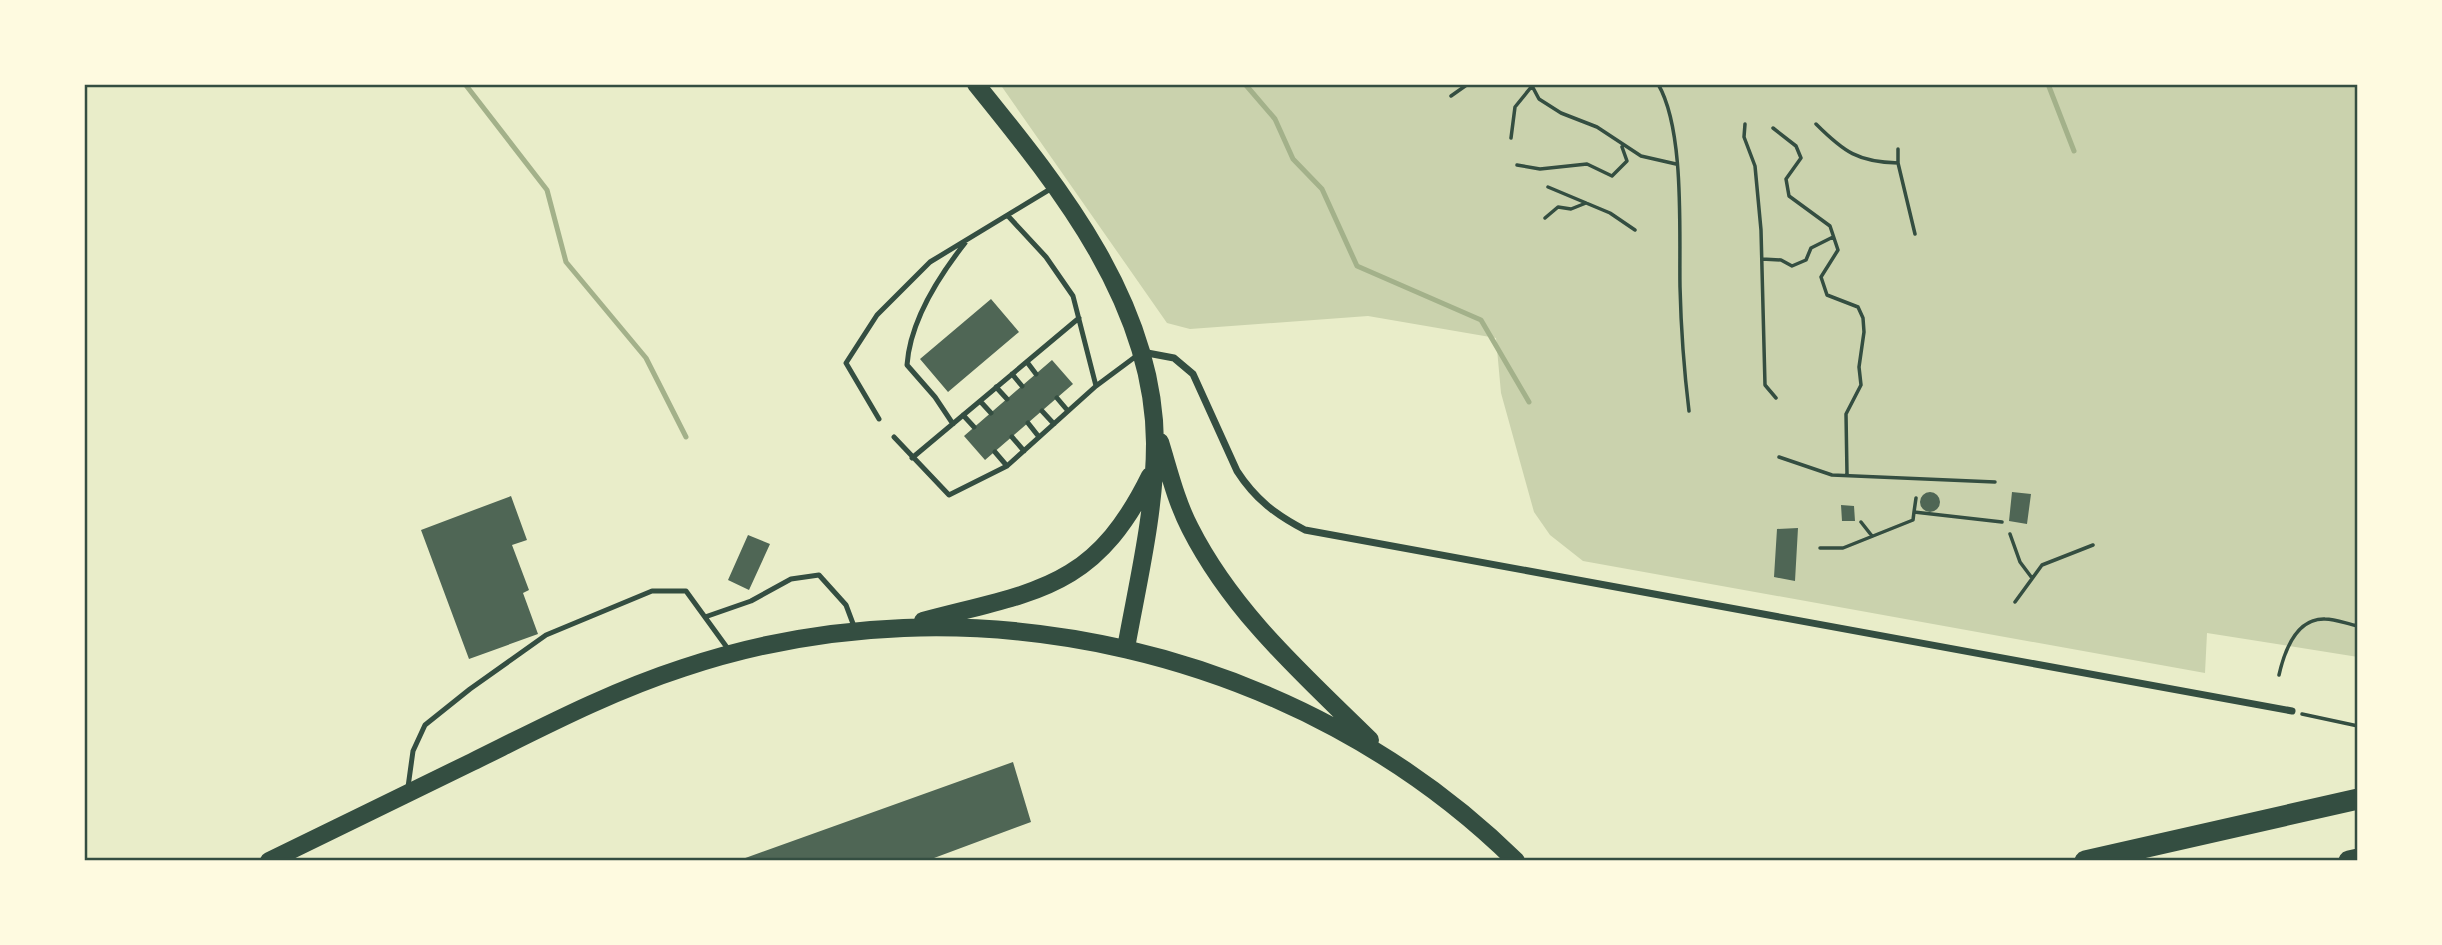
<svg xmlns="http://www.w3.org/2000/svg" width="2442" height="945" font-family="Roboto,sans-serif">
  <rect width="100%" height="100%" fill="#e9edc9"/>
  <path fill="#cad2ad" d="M 1000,84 L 2358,84 L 2358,657 L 2207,633 L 2205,673 L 1583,561 L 1550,535 L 1534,512 L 1501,393 L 1496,338 L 1368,316 L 1190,329 L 1167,323 Z"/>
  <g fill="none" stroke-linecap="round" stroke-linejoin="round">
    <path stroke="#a3b18a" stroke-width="5" d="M 465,84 L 547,190 L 566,262 L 646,358 L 686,437
      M 1245,84 L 1275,119 L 1293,159 L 1322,189 L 1357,266 L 1481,320 L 1529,402
      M 2048,84 L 2074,151"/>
  </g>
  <path fill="#4f6655" d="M 991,299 L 1019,332 L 948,392 L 920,359 Z
    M 1052,360 L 1073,384 L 985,460 L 964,436 Z
    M 2012,492 L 2031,494 L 2027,524 L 2009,521 Z
    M1920 502a10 10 0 1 1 20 0a10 10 0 1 1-20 0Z
    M 511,496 L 527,540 L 512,545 L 529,590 L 523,593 L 538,634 L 469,659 L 421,530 Z
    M 1841,505 L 1854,506 L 1855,521 L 1842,521 Z
    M 1798,528 L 1795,581 L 1774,577 L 1777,529 Z
    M 748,535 L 770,544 L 749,590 L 728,580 Z
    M 1013,762 L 1031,822 L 926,861 L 737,861 Z"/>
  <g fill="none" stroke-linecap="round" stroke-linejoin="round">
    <path stroke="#344e41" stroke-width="3.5" d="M 1531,84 L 1539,99 L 1561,113 L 1597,127 L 1641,156 L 1676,164
      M 1658,84 C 1685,130 1679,233 1680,287 C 1681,329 1684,370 1689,411
      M 1451,96 L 1468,84
      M 1745,124 L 1744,137 L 1755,166 L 1761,230 L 1765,385 L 1776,398
      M 1816,124 C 1844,152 1858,162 1898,163 L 1915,234
      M 1773,128 L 1796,146 L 1801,158 L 1786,179 L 1789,196 L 1830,226 L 1838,250 L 1821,277 L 1827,295 L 1858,307 L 1863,318 L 1864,332 L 1859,367 L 1861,385 L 1846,414 L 1847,474
      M 1511,138 L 1515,107 L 1532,86
      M 1898,149 L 1898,163
      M 1517,165 L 1540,169 L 1587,164 L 1612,176 L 1627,161 L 1622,147
      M 1548,187 L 1610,213 L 1635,230
      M 1545,218 L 1558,207 L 1571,209 L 1586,203
      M 1762,259 L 1781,260 L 1792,266 L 1806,260 L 1811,248 L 1833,237
      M 1779,457 L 1832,475 L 1995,482
      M 1914,512 L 1916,498
      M 1861,522 L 1872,536
      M 2010,534 L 2020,562 L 2032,578
      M 1820,548 L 1843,548 L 1913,520 L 1914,512 L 2002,522
      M 2015,602 L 2042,565 L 2093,545
      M 2279,675 C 2284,653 2295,618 2325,619 C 2336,619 2347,624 2358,626
      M 2302,714 L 2358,726"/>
    <path stroke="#344e41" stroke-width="5" d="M 1009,217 L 1046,257 L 1073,296 L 1096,386
      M 1027,362 L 1036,374
      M 1012,374 L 1022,386
      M 996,387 L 1007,399
      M 1057,398 L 1068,411
      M 980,401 L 991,413
      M 1042,411 L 1054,424
      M 963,415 L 974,427
      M 879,419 L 846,363 L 877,315 L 930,262 L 1052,188
      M 1028,423 L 1039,437
      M 953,424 L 935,397 L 907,365 C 910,322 939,276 965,243
      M 894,437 L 949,495 L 1007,466 L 1096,386 L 1139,354
      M 1012,437 L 1024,451
      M 995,452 L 1007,466
      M 912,458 L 1079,318
      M 705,617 L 751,601 L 791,579 L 819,575 L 846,605 L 855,629
      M 408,787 L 413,751 L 425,725 L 470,689 L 546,635 L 652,591 L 686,591 L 731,653"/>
    <path stroke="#344e41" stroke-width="7" d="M 1142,352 L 1174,358 L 1193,374 L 1237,471 C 1255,499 1276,515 1305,530 L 2292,711"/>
    <path stroke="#344e41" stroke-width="18" d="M 976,84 C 1060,188 1154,303 1155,443 C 1155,512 1138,581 1126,648
      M 1160,442 C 1169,471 1176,501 1190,528 C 1233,613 1304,675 1370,740
      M 923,621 C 1036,591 1094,590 1150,476
      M 269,861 C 337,828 404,795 472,762 C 541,728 609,692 683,668 C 969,572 1302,650 1516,861"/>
    <path stroke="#344e41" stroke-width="21" d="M 2085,861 L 2358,799
      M 2349,861 L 2358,859"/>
  </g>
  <rect width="2442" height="945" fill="none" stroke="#fefae0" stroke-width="172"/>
  <rect x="86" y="86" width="2270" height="773" fill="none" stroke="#344e41" stroke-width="2.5"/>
</svg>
